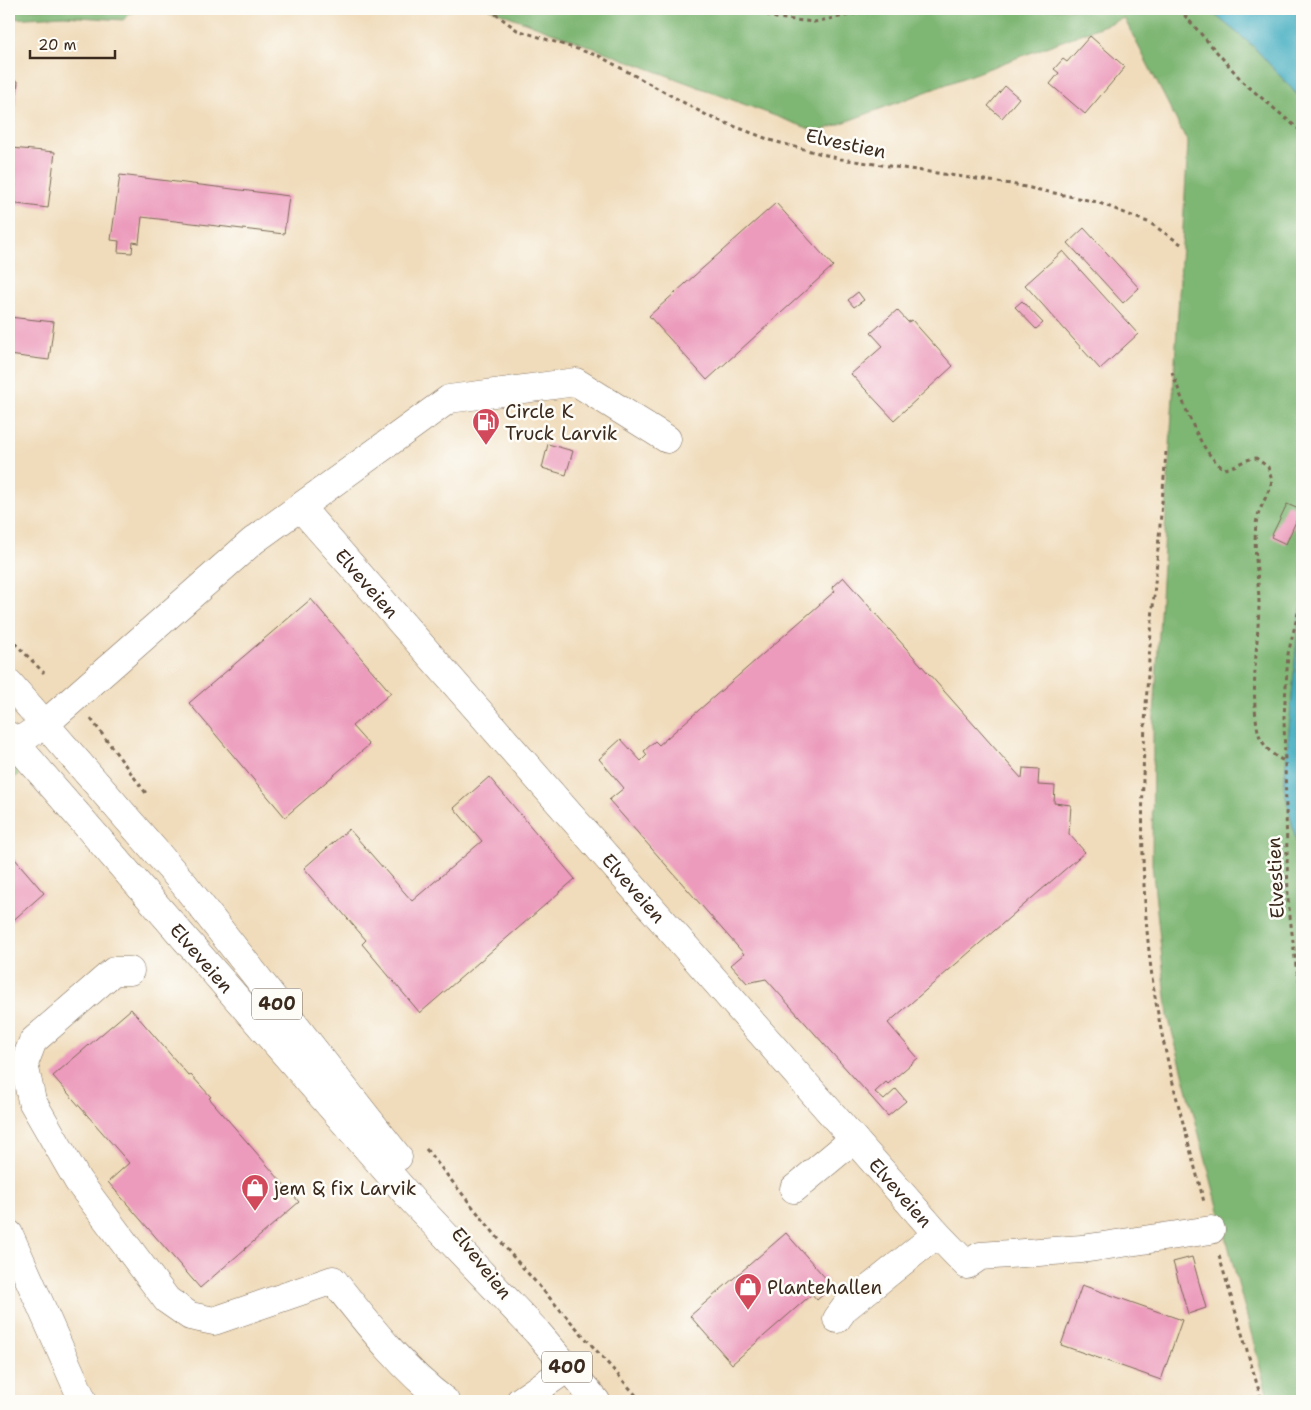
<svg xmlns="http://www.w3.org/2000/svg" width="1311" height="1410" font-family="'Shantell Sans',sans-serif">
  <rect width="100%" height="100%" fill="#fdfcf7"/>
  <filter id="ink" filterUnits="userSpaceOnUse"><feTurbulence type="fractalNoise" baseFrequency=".02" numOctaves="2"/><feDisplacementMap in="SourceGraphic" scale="10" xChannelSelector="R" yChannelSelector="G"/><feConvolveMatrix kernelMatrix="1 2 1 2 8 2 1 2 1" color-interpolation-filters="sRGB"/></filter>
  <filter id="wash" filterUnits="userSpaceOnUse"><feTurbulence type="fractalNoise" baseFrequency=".0096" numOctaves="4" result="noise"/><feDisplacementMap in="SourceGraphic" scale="20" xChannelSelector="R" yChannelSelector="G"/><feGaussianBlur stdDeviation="1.12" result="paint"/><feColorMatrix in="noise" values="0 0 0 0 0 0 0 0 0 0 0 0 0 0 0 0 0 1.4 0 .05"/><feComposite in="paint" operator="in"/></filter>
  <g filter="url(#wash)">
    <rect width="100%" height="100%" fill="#f0dcbb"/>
    <path fill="#9dd486" stroke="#6c7f52" d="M 9,756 L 18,769 L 17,776 L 11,778 L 9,777 Z"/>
    <path fill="#7eb673" stroke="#5c7048" d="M 9,9 L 136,9 L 123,20 L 64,16 L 9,19 Z
      M 490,9 L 1208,9 L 1253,46 L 1302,100 L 1302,607 L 1299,617 L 1284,787 L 1302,868 L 1302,1401 L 1269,1401 L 1168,1016 L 1152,864 L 1153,733 L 1188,143 L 1124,18 L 818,132 Z"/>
    <path fill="#41acc0" stroke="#3e6b6f" d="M 1208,9 L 1302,9 L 1302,100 L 1253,46 Z
      M 1302,607 L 1302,868 L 1284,787 L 1299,617 Z"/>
    <g id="blocks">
      <path fill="#ec9bbc" d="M 1090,36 L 1125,67 L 1085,114 L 1050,84 L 1059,73 L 1054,69 L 1063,59 L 1067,62 Z
        M 9,80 L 18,81 L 11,148 L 55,152 L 48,208 L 9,203 Z
        M 1005,86 L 1019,98 L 1002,118 L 988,106 Z
        M 120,175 L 289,196 L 284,234 L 142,217 L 139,243 L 133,242 L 132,253 L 118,252 L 119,241 L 111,240 Z
        M 776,203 L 833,266 L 707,380 L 649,316 Z
        M 1084,228 L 1139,288 L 1123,303 L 1068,243 Z
        M 1063,251 L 1138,334 L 1100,369 L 1025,285 Z
        M 858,292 L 864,300 L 854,307 L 848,300 Z
        M 1022,301 L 1043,323 L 1036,329 L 1015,307 Z
        M 897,310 L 908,322 L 912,320 L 953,366 L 894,420 L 851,374 L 883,346 L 871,333 Z
        M 9,317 L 54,322 L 49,360 L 9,355 Z
        M 548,444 L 573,451 L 566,475 L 542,468 Z
        M 1287,504 L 1301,510 L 1286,544 L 1271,537 Z
        M 843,577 L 1022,779 L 1023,768 L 1039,769 L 1038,785 L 1055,786 L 1054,803 L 1071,805 L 1069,834 L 1085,852 L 888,1023 L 918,1058 L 888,1084 L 886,1082 L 875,1092 L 884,1100 L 896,1089 L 906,1101 L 888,1116 L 766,979 L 747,983 L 731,965 L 744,954 L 609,800 L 624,788 L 599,759 L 621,739 L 641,761 L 647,755 L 644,751 L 655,741 L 659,745 L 835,591 L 832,587 Z
        M 311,599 L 391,693 L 352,726 L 369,745 L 285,817 L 189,703 Z
        M 489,777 L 575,879 L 420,1013 L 362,944 L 366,940 L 304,868 L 349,829 L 412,901 L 482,841 L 454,808 Z
        M 9,852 L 44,893 L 9,924 Z
        M 131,1009 L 189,1076 L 191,1075 L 211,1097 L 209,1098 L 299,1202 L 200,1288 L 108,1182 L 129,1163 L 53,1076 Z
        M 786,1233 L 828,1281 L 822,1286 L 826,1292 L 817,1300 L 812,1294 L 732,1364 L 690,1316 Z
        M 1192,1257 L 1206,1308 L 1188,1314 L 1173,1262 Z
        M 1082,1285 L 1182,1320 L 1161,1380 L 1061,1345 Z"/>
    </g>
  </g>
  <g filter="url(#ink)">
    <use href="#blocks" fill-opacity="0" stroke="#7a6855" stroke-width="1"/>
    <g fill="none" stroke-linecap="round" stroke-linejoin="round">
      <defs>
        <g id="minor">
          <path id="s1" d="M 301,508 L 937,1234 L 967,1265 L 980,1256 L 1082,1249 L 1211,1230"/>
          <path d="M 15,744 L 45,724 L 253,541 L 449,399 L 576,382 L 667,439"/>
          <path d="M 130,971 L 114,971 L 33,1041 L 24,1064 L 32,1101 L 78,1181 L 167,1300 L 190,1316 L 214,1321 L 333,1280 C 367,1323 402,1369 445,1401"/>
          <path d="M 794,1189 L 854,1139"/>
          <path d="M 837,1319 L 845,1308 L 937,1234"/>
          <path d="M 520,1401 L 568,1368"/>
        </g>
        <path id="major" d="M 9,1234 L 83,1401"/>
        <g id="highway">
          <path d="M 9,683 L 184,884 L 398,1157"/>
          <path id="s2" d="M 9,736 L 412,1200 L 537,1332 L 596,1401"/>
        </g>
      </defs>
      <use href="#minor" stroke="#7a6855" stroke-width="29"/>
      <use href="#major" stroke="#7a6855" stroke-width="29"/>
      <use href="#highway" stroke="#7a6855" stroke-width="29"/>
      <path stroke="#7a6855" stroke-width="3" stroke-dasharray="4 4" stroke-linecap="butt" d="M 489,9 L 517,30 L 599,56 L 710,117 L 773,141 L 841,159 L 1011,184 L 1097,202 L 1150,223 L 1181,244
        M 751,9 L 776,18 L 814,22 L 880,9
        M 1179,9 L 1244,83 L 1302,132
        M 1172,372 C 1183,400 1198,451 1224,469 C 1236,467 1244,459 1256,458 L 1268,467 L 1272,481 C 1268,496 1258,509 1256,524 C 1253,549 1259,579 1259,605 C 1258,646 1250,690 1258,731 C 1261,744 1273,757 1285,761
        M 1166,452 C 1153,624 1130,797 1151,969 C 1161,1048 1184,1125 1204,1202
        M 1302,597 L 1288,654 L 1284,717 L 1288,900 L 1296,966 L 1302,993
        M 9,637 L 44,673
        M 91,719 L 148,796
        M 426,1149 L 510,1253 L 641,1401
        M 1219,1256 L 1262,1401"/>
      <use href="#minor" stroke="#fff" stroke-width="28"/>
      <use href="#major" stroke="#fff" stroke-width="28"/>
      <use href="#highway" stroke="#fff" stroke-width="28"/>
    </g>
  </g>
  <defs>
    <symbol id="fuel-pin" viewBox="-11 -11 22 30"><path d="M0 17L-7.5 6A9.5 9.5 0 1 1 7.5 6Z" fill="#d1495b" stroke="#fdfcf7"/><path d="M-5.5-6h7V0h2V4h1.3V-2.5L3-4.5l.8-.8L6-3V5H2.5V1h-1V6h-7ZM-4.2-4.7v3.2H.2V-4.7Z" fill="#fff"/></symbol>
    <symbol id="shop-pin" viewBox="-11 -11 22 30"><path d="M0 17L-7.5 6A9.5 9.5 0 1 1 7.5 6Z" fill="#d1495b" stroke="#fdfcf7"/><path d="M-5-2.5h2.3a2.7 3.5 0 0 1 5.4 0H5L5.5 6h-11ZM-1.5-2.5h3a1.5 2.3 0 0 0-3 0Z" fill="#fff"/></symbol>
  </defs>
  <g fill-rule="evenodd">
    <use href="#fuel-pin" x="470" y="406" width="32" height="43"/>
    <use href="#shop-pin" x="239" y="1172" width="32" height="43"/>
    <use href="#shop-pin" x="732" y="1271" width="32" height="43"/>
  </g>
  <g text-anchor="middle" stroke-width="5" stroke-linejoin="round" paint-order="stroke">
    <g fill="#fdfcf7" stroke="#75695f" stroke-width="1">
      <rect x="252" y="988.5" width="50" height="31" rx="4"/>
      <rect x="542" y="1351.5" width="50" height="31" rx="4"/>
    </g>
    <g font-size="18" font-weight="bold" fill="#3b2a1e">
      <text x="277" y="1010">400</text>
      <text x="567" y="1373">400</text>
    </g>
    <g font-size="19" fill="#3b2a1e" stroke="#fdfcf7">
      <text transform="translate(846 143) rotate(12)" y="7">Elvestien</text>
      <text dy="7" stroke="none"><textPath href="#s1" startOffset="100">Elveveien</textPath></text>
      <text transform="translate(1275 878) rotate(-93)" y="7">Elvestien</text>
      <text dy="7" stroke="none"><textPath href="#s1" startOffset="505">Elveveien</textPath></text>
      <text dy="7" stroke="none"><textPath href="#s2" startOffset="294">Elveveien</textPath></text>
      <text dy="7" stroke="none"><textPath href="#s1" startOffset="910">Elveveien</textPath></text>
      <text transform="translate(482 1263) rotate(52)" y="7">Elveveien</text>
    </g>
    <g font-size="19" fill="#3b2a1e" stroke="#fdfcf7" text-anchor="start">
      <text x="505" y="418">Circle K<tspan x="505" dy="22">Truck Larvik</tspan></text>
      <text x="274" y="1195">jem &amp; fix Larvik</text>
      <text x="767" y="1294">Plantehallen</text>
    </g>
  </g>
  <rect width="1311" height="1410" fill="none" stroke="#fdfcf7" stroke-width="30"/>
  <path d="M30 50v8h85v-8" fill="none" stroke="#3b2a1e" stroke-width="2.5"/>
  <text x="38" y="50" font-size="15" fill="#3b2a1e" stroke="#fdfcf7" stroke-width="4" paint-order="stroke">20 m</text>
</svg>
